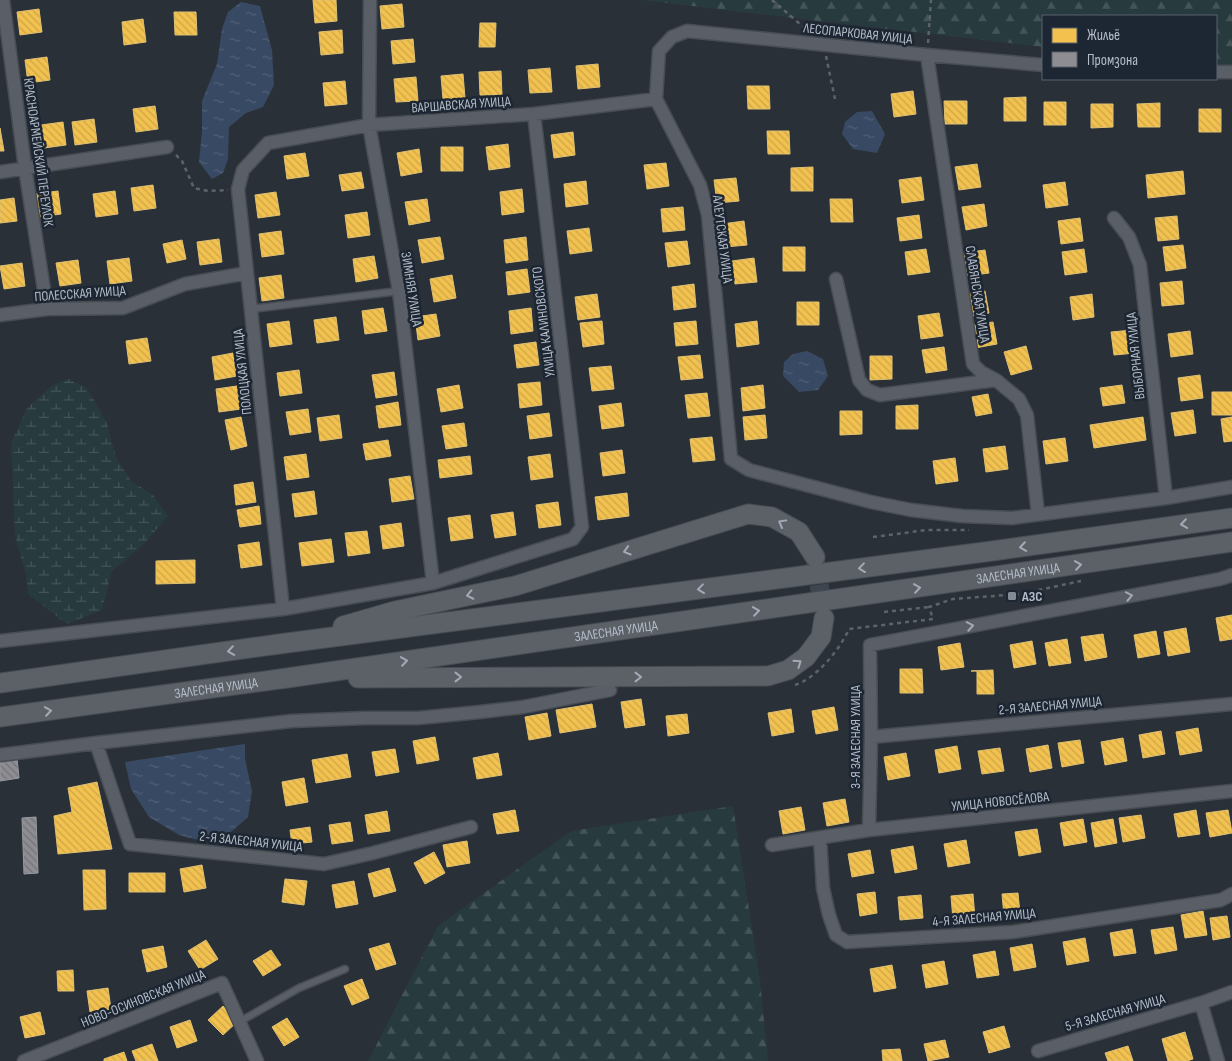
<svg xmlns="http://www.w3.org/2000/svg" width="1232" height="1061" font-family="'Sofia Sans Condensed',sans-serif">
  <defs>
    <pattern id="forest-firs" width="22" height="20" patternUnits="userSpaceOnUse" patternTransform="scale(1.25)"><rect width="22" height="20" fill="#273a3e"/><path d="M5 1l3.5 6h-7zM16 11l3.5 6h-7z" fill="#445559"/></pattern>
    <pattern id="wetland-marsh" width="20" height="14" patternUnits="userSpaceOnUse" patternTransform="scale(1.25)"><rect width="20" height="14" fill="#273a3e"/><path d="M1 5h8M5 5V1M11 12h8M15 12V8" fill="none" stroke="#445559"/></pattern>
    <pattern id="water-ripples" width="26" height="14" patternUnits="userSpaceOnUse" patternTransform="scale(1.25)"><rect width="26" height="14" fill="#384963"/><path d="M2 4q2-2 4 0t4 0M15 11q2-2 4 0t4 0" fill="none" stroke="#526178"/></pattern>
    <pattern id="homes-back-hatch" width="6" height="6" patternUnits="userSpaceOnUse" patternTransform="scale(1.25)"><rect width="6" height="6" fill="#f2c14e"/><path d="M-1 5l2 2M0 0l6 6M5-1l2 2" fill="none" stroke="#cca64a"/></pattern>
    <pattern id="industry-back-hatch" width="6" height="6" patternUnits="userSpaceOnUse" patternTransform="scale(1.25)"><rect width="6" height="6" fill="#8d8d92"/><path d="M-1 5l2 2M0 0l6 6M5-1l2 2" fill="none" stroke="#737478"/></pattern>
  </defs>
  <rect width="100%" height="100%" fill="#2a3038"/>
  <path fill="url(#forest-firs)" d="M 641,0 L 1232,0 L 1232,69 L 1216,67 L 1216,16 L 1043,16 L 1043,47 Z
    M 733,806 L 760,980 L 768,1061 L 368,1061 L 438,926 L 571,831 Z"/>
  <path fill="url(#wetland-marsh)" d="M 68,379 L 87,388 L 106,421 L 116,457 L 131,481 L 153,495 L 168,516 L 143,545 L 112,571 L 102,610 L 67,624 L 28,594 L 26,575 L 15,536 L 11,443 L 27,408 L 53,385 Z"/>
  <path fill="url(#water-ripples)" d="M 241,2 L 260,6 L 272,50 L 274,85 L 263,107 L 246,113 L 229,127 L 228,159 L 223,173 L 212,179 L 199,162 L 202,132 L 202,101 L 217,64 L 222,29 L 228,12 Z
    M 872,111 L 885,134 L 877,153 L 853,149 L 842,134 L 845,122 L 857,112 Z
    M 807,351 L 823,359 L 828,376 L 818,390 L 799,392 L 783,376 L 784,362 L 793,354 Z
    M 245,744 L 245,759 L 252,791 L 248,817 L 231,832 L 198,840 L 179,835 L 149,817 L 131,789 L 125,762 Z"/>
  <path fill="url(#homes-back-hatch)" stroke="#dfc073" d="M 313,0 L 336,0 L 337,21 L 315,23 Z
    M 402,4 L 404,27 L 382,29 L 380,6 Z
    M 39,9 L 42,32 L 20,35 L 17,12 Z
    M 174,12 L 196,12 L 197,35 L 175,35 Z
    M 143,19 L 146,42 L 124,45 L 122,22 Z
    M 480,23 L 496,23 L 495,47 L 479,47 Z
    M 342,30 L 343,53 L 321,55 L 319,32 Z
    M 413,39 L 415,62 L 393,64 L 391,41 Z
    M 47,57 L 50,80 L 28,83 L 25,60 Z
    M 598,64 L 600,87 L 578,89 L 576,66 Z
    M 550,68 L 552,92 L 530,93 L 528,70 Z
    M 501,71 L 502,95 L 480,95 L 479,72 Z
    M 463,74 L 465,98 L 443,99 L 441,76 Z
    M 416,77 L 418,101 L 396,102 L 394,79 Z
    M 345,81 L 347,104 L 325,106 L 323,83 Z
    M 747,86 L 769,86 L 770,109 L 748,109 Z
    M 913,91 L 916,114 L 894,117 L 891,94 Z
    M 1026,97 L 1026,121 L 1004,121 L 1004,98 Z
    M 944,101 L 967,101 L 967,124 L 945,124 Z
    M 1044,102 L 1066,102 L 1066,125 L 1044,125 Z
    M 1160,103 L 1160,127 L 1138,127 L 1137,104 Z
    M 1091,104 L 1113,104 L 1113,127 L 1091,128 Z
    M 155,106 L 158,129 L 136,132 L 133,109 Z
    M 1199,109 L 1221,109 L 1221,132 L 1199,132 Z
    M 94,119 L 97,142 L 75,145 L 72,122 Z
    M 63,122 L 66,145 L 44,148 L 41,125 Z
    M 0,128 L 4,151 L 0,151 Z
    M 767,131 L 789,131 L 790,154 L 768,154 Z
    M 573,132 L 575,155 L 554,158 L 551,135 Z
    M 508,144 L 510,167 L 489,170 L 486,147 Z
    M 441,147 L 463,147 L 463,171 L 441,171 Z
    M 419,149 L 422,172 L 401,176 L 397,153 Z
    M 305,153 L 309,176 L 287,179 L 284,156 Z
    M 666,163 L 669,186 L 647,189 L 644,165 Z
    M 977,164 L 981,187 L 959,190 L 955,167 Z
    M 813,167 L 813,191 L 791,191 L 791,168 Z
    M 1183,171 L 1185,194 L 1148,198 L 1146,175 Z
    M 361,172 L 364,188 L 342,191 L 339,175 Z
    M 921,177 L 924,200 L 902,203 L 899,180 Z
    M 736,178 L 739,201 L 717,203 L 714,180 Z
    M 586,181 L 588,204 L 566,207 L 564,184 Z
    M 1065,182 L 1068,205 L 1046,208 L 1043,185 Z
    M 153,185 L 156,208 L 134,211 L 131,188 Z
    M 522,189 L 524,212 L 502,215 L 500,192 Z
    M 58,191 L 61,214 L 39,217 L 36,194 Z
    M 115,191 L 118,214 L 96,217 L 93,194 Z
    M 276,192 L 280,215 L 258,218 L 255,195 Z
    M 14,198 L 17,221 L 0,223 L 0,200 Z
    M 427,199 L 430,221 L 409,225 L 405,202 Z
    M 830,199 L 852,199 L 853,222 L 831,222 Z
    M 984,204 L 987,226 L 966,230 L 962,207 Z
    M 683,207 L 685,230 L 663,232 L 661,209 Z
    M 367,212 L 370,235 L 348,238 L 345,215 Z
    M 919,215 L 922,238 L 900,241 L 897,218 Z
    M 1177,216 L 1179,239 L 1158,241 L 1155,218 Z
    M 1080,218 L 1083,241 L 1061,244 L 1058,221 Z
    M 744,221 L 747,245 L 725,247 L 722,224 Z
    M 589,228 L 592,251 L 570,254 L 567,231 Z
    M 281,231 L 284,254 L 262,257 L 259,234 Z
    M 440,237 L 444,259 L 422,263 L 418,240 Z
    M 526,237 L 528,260 L 506,263 L 504,240 Z
    M 219,239 L 222,262 L 200,265 L 197,242 Z
    M 182,240 L 186,259 L 167,263 L 163,244 Z
    M 687,241 L 690,264 L 668,267 L 665,243 Z
    M 1183,245 L 1186,268 L 1166,271 L 1163,247 Z
    M 783,247 L 805,247 L 805,271 L 783,271 Z
    M 926,249 L 930,272 L 908,275 L 905,252 Z
    M 1084,249 L 1087,272 L 1065,275 L 1062,252 Z
    M 985,250 L 989,273 L 967,276 L 963,253 Z
    M 374,256 L 378,278 L 356,282 L 353,259 Z
    M 129,258 L 132,281 L 110,284 L 107,261 Z
    M 754,258 L 757,282 L 735,284 L 732,261 Z
    M 78,260 L 81,283 L 60,286 L 56,263 Z
    M 22,263 L 25,286 L 4,289 L 0,266 Z
    M 527,269 L 530,292 L 508,295 L 506,272 Z
    M 281,275 L 284,298 L 262,301 L 259,278 Z
    M 452,275 L 456,298 L 434,302 L 430,279 Z
    M 1182,281 L 1184,304 L 1162,306 L 1160,283 Z
    M 694,284 L 696,307 L 674,310 L 672,287 Z
    M 985,291 L 989,313 L 967,317 L 963,294 Z
    M 597,294 L 600,317 L 578,320 L 575,297 Z
    M 1092,294 L 1094,317 L 1073,320 L 1070,297 Z
    M 797,302 L 819,302 L 819,325 L 797,325 Z
    M 383,308 L 387,331 L 365,334 L 362,311 Z
    M 531,308 L 533,331 L 511,334 L 509,311 Z
    M 939,313 L 943,336 L 921,339 L 918,316 Z
    M 436,314 L 440,336 L 418,340 L 415,317 Z
    M 336,317 L 339,340 L 317,343 L 314,320 Z
    M 289,321 L 292,344 L 270,347 L 267,324 Z
    M 602,321 L 604,344 L 583,347 L 580,323 Z
    M 696,321 L 698,344 L 676,346 L 674,323 Z
    M 757,321 L 759,344 L 737,347 L 735,324 Z
    M 993,322 L 997,344 L 975,348 L 971,325 Z
    M 1133,330 L 1136,353 L 1114,355 L 1111,332 Z
    M 1190,331 L 1193,354 L 1171,357 L 1168,334 Z
    M 147,338 L 151,361 L 129,364 L 126,341 Z
    M 536,342 L 539,365 L 517,368 L 514,345 Z
    M 1026,346 L 1032,369 L 1011,375 L 1004,352 Z
    M 944,347 L 947,370 L 926,373 L 922,350 Z
    M 233,353 L 237,376 L 215,380 L 212,357 Z
    M 700,355 L 703,378 L 681,380 L 678,357 Z
    M 870,356 L 892,356 L 892,379 L 870,380 Z
    M 611,366 L 614,389 L 592,391 L 589,368 Z
    M 299,370 L 302,393 L 280,396 L 277,373 Z
    M 394,372 L 397,395 L 376,398 L 372,375 Z
    M 1200,375 L 1203,398 L 1181,401 L 1178,378 Z
    M 540,382 L 542,405 L 520,408 L 518,384 Z
    M 459,385 L 463,408 L 441,412 L 437,389 Z
    M 763,385 L 765,408 L 743,411 L 741,388 Z
    M 1122,385 L 1125,403 L 1103,406 L 1100,388 Z
    M 237,386 L 241,409 L 219,412 L 216,389 Z
    M 1212,392 L 1232,392 L 1232,415 L 1212,415 Z
    M 707,393 L 710,416 L 688,418 L 685,395 Z
    M 988,394 L 992,413 L 976,416 L 972,397 Z
    M 398,402 L 401,425 L 379,428 L 376,406 Z
    M 621,403 L 624,426 L 602,429 L 599,406 Z
    M 918,405 L 918,429 L 896,429 L 896,406 Z
    M 308,409 L 311,432 L 290,435 L 286,412 Z
    M 1193,410 L 1196,433 L 1175,436 L 1171,413 Z
    M 840,411 L 862,411 L 862,434 L 840,435 Z
    M 549,413 L 552,436 L 530,439 L 527,416 Z
    M 339,415 L 342,438 L 320,441 L 317,418 Z
    M 765,415 L 767,438 L 745,440 L 743,417 Z
    M 241,417 L 247,446 L 231,450 L 225,420 Z
    M 1143,417 L 1146,440 L 1094,448 L 1090,425 Z
    M 1232,417 L 1232,441 L 1224,442 L 1221,419 Z
    M 464,423 L 467,446 L 446,449 L 442,426 Z
    M 712,437 L 715,460 L 693,462 L 690,439 Z
    M 1065,438 L 1068,461 L 1046,464 L 1043,441 Z
    M 388,440 L 391,456 L 366,460 L 363,444 Z
    M 1005,446 L 1008,469 L 986,472 L 983,449 Z
    M 622,450 L 625,473 L 603,476 L 600,453 Z
    M 306,454 L 309,477 L 287,480 L 284,457 Z
    M 550,454 L 553,477 L 531,480 L 528,457 Z
    M 470,456 L 472,474 L 440,478 L 438,460 Z
    M 955,458 L 958,481 L 936,484 L 933,461 Z
    M 410,476 L 414,499 L 392,502 L 389,479 Z
    M 253,482 L 256,502 L 236,505 L 234,485 Z
    M 314,491 L 317,514 L 295,517 L 292,494 Z
    M 627,493 L 629,516 L 598,520 L 595,497 Z
    M 558,502 L 561,525 L 539,528 L 536,505 Z
    M 259,506 L 261,524 L 240,527 L 237,510 Z
    M 513,512 L 516,535 L 495,538 L 491,515 Z
    M 470,515 L 473,538 L 451,541 L 448,518 Z
    M 401,523 L 404,546 L 383,549 L 380,526 Z
    M 367,531 L 370,553 L 348,556 L 345,533 Z
    M 331,539 L 334,562 L 302,566 L 299,543 Z
    M 259,542 L 262,565 L 241,568 L 238,545 Z
    M 195,560 L 195,583 L 156,584 L 156,561 Z
    M 1232,615 L 1232,639 L 1220,641 L 1216,618 Z
    M 1186,628 L 1190,652 L 1168,656 L 1164,632 Z
    M 1156,631 L 1160,654 L 1138,658 L 1134,635 Z
    M 1103,634 L 1107,657 L 1085,661 L 1081,637 Z
    M 1067,639 L 1071,663 L 1049,666 L 1045,643 Z
    M 1032,641 L 1036,664 L 1014,668 L 1010,645 Z
    M 960,643 L 964,667 L 941,670 L 938,647 Z
    M 900,669 L 922,669 L 923,693 L 900,693 Z
    M 993,670 L 994,694 L 977,694 L 977,671 L 971,671 Z
    M 641,699 L 645,725 L 625,728 L 621,702 Z
    M 592,704 L 596,727 L 560,733 L 556,710 Z
    M 834,707 L 838,730 L 816,734 L 812,711 Z
    M 791,709 L 794,732 L 772,736 L 768,713 Z
    M 547,713 L 551,736 L 529,740 L 525,717 Z
    M 687,714 L 689,733 L 668,736 L 666,716 Z
    M 1198,728 L 1202,751 L 1180,755 L 1176,732 Z
    M 1161,731 L 1165,754 L 1143,758 L 1139,735 Z
    M 435,737 L 439,760 L 417,764 L 413,741 Z
    M 1123,738 L 1127,761 L 1105,765 L 1101,742 Z
    M 1080,740 L 1084,763 L 1062,767 L 1058,743 Z
    M 1048,745 L 1052,768 L 1030,772 L 1026,749 Z
    M 957,746 L 961,769 L 939,773 L 935,750 Z
    M 1000,748 L 1004,771 L 982,774 L 978,751 Z
    M 395,749 L 399,772 L 376,776 L 372,752 Z
    M 498,753 L 502,775 L 477,779 L 473,758 Z
    M 906,753 L 910,776 L 888,780 L 884,757 Z
    M 347,754 L 351,777 L 316,783 L 312,760 Z
    M 304,778 L 308,802 L 286,806 L 282,782 Z
    M 97,782 L 112,849 L 58,854 L 54,816 L 72,812 L 68,788 Z
    M 845,799 L 849,822 L 827,826 L 823,803 Z
    M 801,807 L 805,830 L 783,834 L 779,811 Z
    M 515,810 L 519,831 L 497,834 L 493,814 Z
    M 1196,810 L 1200,834 L 1178,837 L 1174,814 Z
    M 1228,810 L 1232,833 L 1210,837 L 1206,813 Z
    M 387,811 L 390,831 L 368,834 L 365,815 Z
    M 1141,815 L 1145,838 L 1123,842 L 1119,818 Z
    M 1083,819 L 1087,842 L 1064,846 L 1060,823 Z
    M 1113,819 L 1117,843 L 1095,847 L 1091,823 Z
    M 350,822 L 353,841 L 332,844 L 329,825 Z
    M 310,827 L 312,842 L 292,844 L 290,830 Z
    M 1037,829 L 1041,852 L 1019,856 L 1015,832 Z
    M 966,840 L 970,863 L 948,867 L 944,844 Z
    M 467,841 L 470,863 L 447,867 L 443,845 Z
    M 913,846 L 917,869 L 895,873 L 891,850 Z
    M 870,850 L 874,873 L 852,877 L 848,854 Z
    M 434,852 L 445,873 L 425,884 L 414,863 Z
    M 202,865 L 206,888 L 184,892 L 180,869 Z
    M 389,868 L 396,891 L 374,897 L 368,874 Z
    M 83,870 L 105,870 L 106,909 L 84,910 Z
    M 129,873 L 165,873 L 165,892 L 129,892 Z
    M 285,879 L 307,881 L 304,905 L 282,902 Z
    M 354,881 L 358,904 L 336,908 L 332,885 Z
    M 875,892 L 877,913 L 860,916 L 857,894 Z
    M 1018,893 L 1020,914 L 1004,916 L 1002,894 Z
    M 973,894 L 975,918 L 953,920 L 951,896 Z
    M 921,895 L 923,918 L 900,920 L 898,897 Z
    M 1203,911 L 1207,935 L 1185,938 L 1181,915 Z
    M 1227,916 L 1230,937 L 1213,940 L 1210,918 Z
    M 1173,927 L 1177,950 L 1155,954 L 1151,930 Z
    M 1132,929 L 1136,953 L 1114,956 L 1110,933 Z
    M 1085,938 L 1089,961 L 1067,965 L 1063,942 Z
    M 206,940 L 218,959 L 200,970 L 188,951 Z
    M 389,943 L 396,964 L 376,970 L 369,949 Z
    M 1032,944 L 1036,967 L 1014,971 L 1010,948 Z
    M 163,946 L 167,967 L 147,972 L 142,950 Z
    M 271,950 L 281,965 L 263,976 L 253,961 Z
    M 995,951 L 999,975 L 977,978 L 973,955 Z
    M 944,961 L 948,984 L 926,988 L 922,965 Z
    M 892,965 L 896,988 L 874,992 L 870,969 Z
    M 73,970 L 74,991 L 58,991 L 57,971 Z
    M 362,979 L 369,998 L 352,1005 L 344,986 Z
    M 108,988 L 111,1009 L 90,1012 L 87,991 Z
    M 223,1006 L 237,1022 L 223,1035 L 208,1020 Z
    M 40,1012 L 45,1034 L 25,1038 L 20,1017 Z
    M 287,1018 L 299,1037 L 284,1046 L 272,1027 Z
    M 190,1020 L 197,1041 L 177,1048 L 170,1027 Z
    M 1004,1026 L 1010,1047 L 989,1053 L 983,1032 Z
    M 1185,1032 L 1193,1059 L 1187,1061 L 1168,1061 L 1162,1039 Z
    M 945,1040 L 949,1057 L 928,1061 L 924,1044 Z
    M 152,1044 L 158,1061 L 136,1061 L 132,1051 Z
    M 1128,1046 L 1133,1061 L 1108,1061 L 1105,1053 Z
    M 900,1049 L 902,1061 L 883,1061 L 882,1050 Z
    M 124,1052 L 127,1061 L 104,1061 L 104,1059 Z"/>
  <path fill="url(#industry-back-hatch)" stroke="#999ba2" d="M 17,758 L 19,778 L 0,781 L 0,760 Z
    M 36,817 L 38,873 L 24,874 L 22,818 Z"/>
  <g fill="none" stroke-linecap="round" stroke-linejoin="round">
    <path stroke="#3f454e" stroke-width="19" stroke-dasharray="19 9" stroke-linecap="butt" d="M 815,557 L 824,617"/>
    <defs>
      <path id="lane" d="M 251,309 L 399,291
        M 239,1022 L 299,988 L 345,969"/>
      <path id="street" d="M 3,0 L 25,168 L 47,309
        M 370,0 L 369,125 L 399,291 L 433,583
        M 927,55 L 973,364 L 981,372 L 996,380 L 1019,399 L 1027,415 L 1038,514
        M 1043,65 L 927,55 L 687,31 L 672,37 L 659,51 L 656,99 L 700,185 L 708,215 L 731,459 L 749,470 L 871,502 L 911,510 L 962,516 L 1012,518 L 1166,498 L 1232,487
        M 1216,72 L 1232,72
        M 0,172 L 167,147
        M 1114,218 L 1129,237 L 1140,265 L 1166,498
        M 836,279 L 859,380 L 867,390 L 880,395 L 996,380
        M 0,315 L 47,309 L 123,308 L 185,284 L 247,273
        M 283,609 L 238,189 L 243,170 L 268,143 L 369,125 L 534,114 L 656,99
        M 0,641 L 283,609 L 433,583 L 573,539 L 582,527 L 534,114
        M 871,737 L 1232,704
        M 96,743 L 130,844 L 324,864 L 373,853 L 471,827
        M 0,755 L 96,743 L 292,721 L 365,718 L 418,718 L 480,712 L 523,707 L 610,690
        M 869,830 L 871,737 L 870,645 L 1220,579 L 1232,575
        M 820,838 L 823,888 L 829,915 L 836,935 L 847,942 L 1013,932 L 1221,900 L 1232,894
        M 772,845 L 869,830 L 1232,791
        M 1201,1003 L 1218,1061
        M 1038,1051 L 1201,1003 L 1232,992
        M 24,1061 L 222,983 L 257,1061"/>
      <g id="primary">
        <path d="M 343,626 L 395,611 L 515,586 L 748,514 L 772,517 L 799,532 L 815,557"/>
        <path d="M 358,678 L 768,676 L 788,670 L 806,657 L 821,637 L 824,618"/>
        <path d="M 0,683 L 279,644 L 992,551 L 1232,518"/>
        <path id="s1" d="M 0,717 L 287,678 L 1232,542"/>
      </g>
    </defs>
    <use href="#lane" stroke="#484c53" stroke-width="9"/>
    <use href="#street" stroke="#484c53" stroke-width="15"/>
    <use href="#primary" stroke="#484c55" stroke-width="21"/>
    <path stroke="#5d636a" stroke-width="2.5" stroke-dasharray="4 4" stroke-linecap="butt" d="M 772,0 L 807,30
      M 928,43 L 931,0
      M 826,56 L 835,99
      M 176,155 L 182,161 L 194,188 L 208,191 L 228,190
      M 873,537 L 927,530 L 969,530
      M 884,612 L 929,607
      M 795,685 C 817,678 840,649 849,629 L 933,619 L 929,607 L 953,599 L 1020,594 L 1081,581"/>
    <use href="#lane" stroke="#5a5e66" stroke-width="6"/>
    <use href="#street" stroke="#5a5e66" stroke-width="12"/>
    <use href="#primary" stroke="#5c6168" stroke-width="19"/>
  </g>
  <defs><path id="oneway-chevron" d="M-2-3.5L2.5 0L-2 3.5" fill="none" stroke-width="1.6" stroke-linecap="round" stroke-linejoin="round" transform="scale(1.25)"/></defs>
  <g stroke="#a2aab6">
    <use href="#oneway-chevron" transform="translate(782 523) rotate(-151)"/>
    <use href="#oneway-chevron" transform="translate(1184 524) rotate(172)"/>
    <use href="#oneway-chevron" transform="translate(1023 547) rotate(172)"/>
    <use href="#oneway-chevron" transform="translate(627 551) rotate(163)"/>
    <use href="#oneway-chevron" transform="translate(1078 565) rotate(-8)"/>
    <use href="#oneway-chevron" transform="translate(862 568) rotate(173)"/>
    <use href="#oneway-chevron" transform="translate(917 588) rotate(-8)"/>
    <use href="#oneway-chevron" transform="translate(701 589) rotate(173)"/>
    <use href="#oneway-chevron" transform="translate(470 595) rotate(168)"/>
    <use href="#oneway-chevron" transform="translate(756 611) rotate(-8)"/>
    <use href="#oneway-chevron" transform="translate(231 651) rotate(172)"/>
    <use href="#oneway-chevron" transform="translate(404 661) rotate(-8)"/>
    <use href="#oneway-chevron" transform="translate(798 663) rotate(-35)"/>
    <use href="#oneway-chevron" transform="translate(458 677)"/>
    <use href="#oneway-chevron" transform="translate(638 677)"/>
    <use href="#oneway-chevron" transform="translate(48 711) rotate(-8)"/>
  </g>
  <g stroke="#a2a9b5">
    <use href="#oneway-chevron" transform="translate(1129 596) rotate(-11)"/>
    <use href="#oneway-chevron" transform="translate(970 626) rotate(-10)"/>
  </g>
  <rect fill="#848b96" stroke="#1d2633" stroke-width="2" x="1007" y="591" width="10" height="10" rx="2.5"/>
  <g text-anchor="middle" stroke-width="5" stroke-linejoin="round" paint-order="stroke">
    <g font-size="14" fill="#b4bcc9" stroke="#1d2633">
      <text transform="translate(858 33) rotate(6)" y="5">ЛЕСОПАРКОВАЯ УЛИЦА</text>
      <text transform="translate(461 104) rotate(-4)" y="5">ВАРШАВСКАЯ УЛИЦА</text>
      <text transform="translate(39 152) rotate(82)" y="5">КРАСНОАРМЕЙСКИЙ ПЕРЕУЛОК</text>
      <text transform="translate(723 239) rotate(83)" y="5">АЛЕУТСКАЯ УЛИЦА</text>
      <text transform="translate(412 289) rotate(81)" y="5">ЗИМНЯЯ УЛИЦА</text>
      <text transform="translate(80 293) rotate(-4)" y="5">ПОЛЕССКАЯ УЛИЦА</text>
      <text transform="translate(978 294) rotate(81)" y="5">СЛАВЯНСКАЯ УЛИЦА</text>
      <text transform="translate(543 322) rotate(-97)" y="5">УЛИЦА КАЛИНОВСКОГО</text>
      <text transform="translate(1135 356) rotate(-96)" y="5">ВЫБОРНАЯ УЛИЦА</text>
      <text transform="translate(242 372) rotate(-96)" y="5">ПОЛОЦКАЯ УЛИЦА</text>
      <text dy="5" stroke="none"><textPath href="#s1" startOffset="1028">ЗАЛЕСНАЯ УЛИЦА</textPath></text>
      <text dy="5" stroke="none"><textPath href="#s1" startOffset="622">ЗАЛЕСНАЯ УЛИЦА</textPath></text>
      <text dy="5" stroke="none"><textPath href="#s1" startOffset="218">ЗАЛЕСНАЯ УЛИЦА</textPath></text>
      <text transform="translate(1050 705) rotate(-5)" y="5">2-Я ЗАЛЕСНАЯ УЛИЦА</text>
      <text transform="translate(855 737) rotate(-90)" y="5">3-Я ЗАЛЕСНАЯ УЛИЦА</text>
      <text transform="translate(1000 801) rotate(-6)" y="5">УЛИЦА НОВОСЁЛОВА</text>
      <text transform="translate(251 841) rotate(6)" y="5">2-Я ЗАЛЕСНАЯ УЛИЦА</text>
      <text transform="translate(984 917) rotate(-5)" y="5">4-Я ЗАЛЕСНАЯ УЛИЦА</text>
      <text transform="translate(143 998) rotate(-22)" y="5">НОВО-ОСИНОВСКАЯ УЛИЦА</text>
      <text transform="translate(1115 1012) rotate(-16)" y="5">5-Я ЗАЛЕСНАЯ УЛИЦА</text>
    </g>
    <g font-size="14" font-weight="bold" fill="#b4bcc9" stroke="#1d2633" text-anchor="start">
      <text x="1022" y="601">АЗС</text>
    </g>
  </g>
  <rect x="1042" y="15" width="175" height="65" fill="#1d2633" stroke="#59626f"/>
  <rect x="1052" y="28" width="25" height="15" fill="#f2c14e" stroke="#59626f"/>
  <text x="1087" y="40" font-size="15" fill="#b4bcc9">Жильё</text>
  <rect x="1052" y="52" width="25" height="15" fill="#8d8d92" stroke="#59626f"/>
  <text x="1087" y="65" font-size="15" fill="#b4bcc9">Промзона</text>
</svg>
